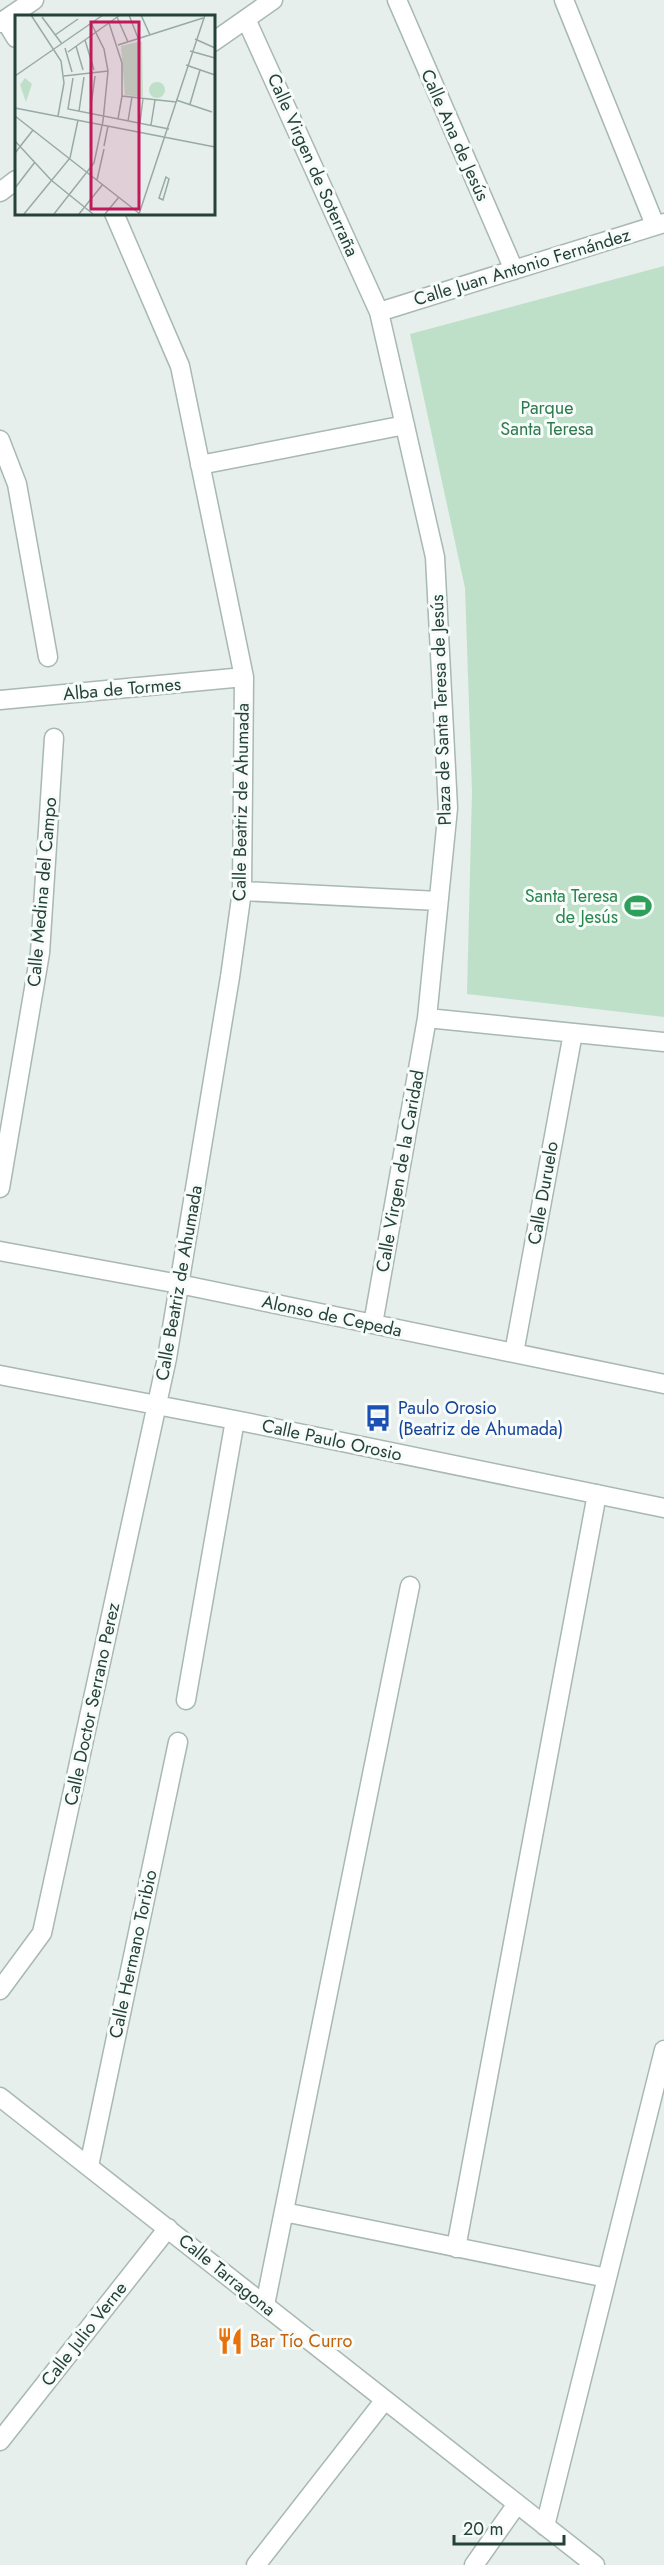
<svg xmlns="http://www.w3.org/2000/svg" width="664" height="2565" font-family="Jost,sans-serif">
  <rect width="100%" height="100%" fill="#e6efeb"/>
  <path fill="#bfe0c8" d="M 664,266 L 664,1017 L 467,994 L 472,792 L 465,588 L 410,334 Z"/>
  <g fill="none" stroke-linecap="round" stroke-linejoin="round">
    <defs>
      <path id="pedestrian" d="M 284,2212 L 607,2278
        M 456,2248 L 597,1494
        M 265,2305 L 410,1586
        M 545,2526 L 664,2050"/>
      <path id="minor" d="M 397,0 L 514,270
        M 564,0 L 655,225
        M 246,19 L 379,312 L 435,557 L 448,808 L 427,1018 L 664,1042
        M 5,20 L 16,38
        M 213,42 L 273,0
        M 0,192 L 16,180
        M 379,312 L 664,223
        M 0,440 L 17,484 L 48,657
        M 200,465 L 405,425
        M 0,700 L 244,677
        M 242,891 L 438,901
        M 0,1188 L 40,953 L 54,738
        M 0,1251 L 179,1284 L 664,1384
        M 373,1324 L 427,1018
        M 514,1353 L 573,1033
        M 0,1375 L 235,1420 L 664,1508
        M 186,1700 L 235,1420
        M 0,1990 L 42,1933 L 167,1358 L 230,977 L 242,891 L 244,677 L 180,366 L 114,213
        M 0,2097 L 595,2565
        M 89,2166 L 178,1742
        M 0,2441 L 168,2228
        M 256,2565 L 384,2401
        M 474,2565 L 517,2504"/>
      <path id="tertiary" d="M 0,23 L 34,0"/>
    </defs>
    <use href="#pedestrian" stroke="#a8b8b2" stroke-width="21"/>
    <use href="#minor" stroke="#a8b8b2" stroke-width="21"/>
    <use href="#tertiary" stroke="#a8b8b2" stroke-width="21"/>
    <use href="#pedestrian" stroke="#fff" stroke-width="18"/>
    <use href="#minor" stroke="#fff" stroke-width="18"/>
    <use href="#tertiary" stroke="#fff" stroke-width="18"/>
  </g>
  <defs>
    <symbol id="stadium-bare" viewBox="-9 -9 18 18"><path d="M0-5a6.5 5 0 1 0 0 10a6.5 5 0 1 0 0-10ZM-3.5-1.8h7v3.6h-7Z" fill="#2e9e5b" stroke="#f7fbf9" stroke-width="2.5" paint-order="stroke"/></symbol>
    <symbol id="bus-bare" viewBox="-9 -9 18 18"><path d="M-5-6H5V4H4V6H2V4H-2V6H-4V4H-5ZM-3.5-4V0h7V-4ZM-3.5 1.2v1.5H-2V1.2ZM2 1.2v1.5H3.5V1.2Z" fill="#1a4fb4" stroke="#f7fbf9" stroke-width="2.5" paint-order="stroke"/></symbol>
    <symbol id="restaurant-bare" viewBox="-9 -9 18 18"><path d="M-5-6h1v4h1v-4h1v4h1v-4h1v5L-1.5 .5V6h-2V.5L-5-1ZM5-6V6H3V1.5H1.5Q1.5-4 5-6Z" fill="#e8710a" stroke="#f7fbf9" stroke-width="2.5" paint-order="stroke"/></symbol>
  </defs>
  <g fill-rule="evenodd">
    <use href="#stadium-bare" x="619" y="887" width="38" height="38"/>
    <use href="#bus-bare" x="359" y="1399" width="38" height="38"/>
    <use href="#restaurant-bare" x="211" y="2322" width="38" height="38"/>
  </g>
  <g text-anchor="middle" stroke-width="6" stroke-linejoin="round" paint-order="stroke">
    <g font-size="18" fill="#24423a" stroke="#f7fbf9">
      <text transform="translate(455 135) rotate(66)" y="6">Calle Ana de Jesús</text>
      <text transform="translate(313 165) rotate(66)" y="6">Calle Virgen de Soterraña</text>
      <text transform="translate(522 267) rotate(-17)" y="6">Calle Juan Antonio Fernández</text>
      <text transform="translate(122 689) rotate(-5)" y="6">Alba de Tormes</text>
      <text transform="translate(441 710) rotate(-92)" y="6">Plaza de Santa Teresa de Jesús</text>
      <text transform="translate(241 802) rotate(-89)" y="6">Calle Beatriz de Ahumada</text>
      <text transform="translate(42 892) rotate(-85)" y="6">Calle Medina del Campo</text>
      <text transform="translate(400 1171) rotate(-80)" y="6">Calle Virgen de la Caridad</text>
      <text transform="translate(543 1193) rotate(-80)" y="6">Calle Duruelo</text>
      <text transform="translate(179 1283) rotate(-80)" y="6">Calle Beatriz de Ahumada</text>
      <text transform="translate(332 1316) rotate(12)" y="6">Alonso de Cepeda</text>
      <text transform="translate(332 1440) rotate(12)" y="6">Calle Paulo Orosio</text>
      <text transform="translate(92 1704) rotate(-78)" y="6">Calle Doctor Serrano Perez</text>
      <text transform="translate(133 1954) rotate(-78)" y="6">Calle Hermano Toribio</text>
      <text transform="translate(227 2275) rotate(39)" y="6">Calle Tarragona</text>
      <text transform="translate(84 2334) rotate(-52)" y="6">Calle Julio Verne</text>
    </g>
    <g font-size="18" fill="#2d7a4b" stroke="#f7fbf9">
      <text x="547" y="414">Parque<tspan x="547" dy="21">Santa Teresa</tspan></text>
    </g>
    <g font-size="18" fill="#27864d" stroke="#f7fbf9" text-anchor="end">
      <text x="618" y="902">Santa Teresa<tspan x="618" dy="21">de Jesús</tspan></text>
    </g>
    <g font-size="18" fill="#164399" stroke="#f7fbf9" text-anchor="start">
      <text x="398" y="1414">Paulo Orosio<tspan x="398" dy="21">(Beatriz de Ahumada)</tspan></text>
    </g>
    <g font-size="18" fill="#c56008" stroke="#f7fbf9" text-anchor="start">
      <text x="250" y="2347">Bar Tío Curro</text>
    </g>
  </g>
  <g transform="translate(15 15)">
    <rect width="200" height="200" fill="#e6efeb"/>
    <path d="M 127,26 L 128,82 L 110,80 L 106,31 ZM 10,63 L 17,69 L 11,87 L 5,70 ZM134 75a8 8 0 1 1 16 0a8 8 0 1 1-16 0Z" fill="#bfe0c8"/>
    <path fill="none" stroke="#98aaa4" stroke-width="1.5" d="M 16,0 L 46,46 L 49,68 L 43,101M 114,0 L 123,23M 126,0 L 135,20M 27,2 L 47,29M 102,2 L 113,27M 94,8 L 107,48 L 107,81 L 161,87M 40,20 L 63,4M 180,24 L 200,33M 70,25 L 79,55M 103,30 L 188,3M 61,31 L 68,55M 50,33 L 57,57M 175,36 L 200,43M 53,37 L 105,0M 171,50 L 200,60M 0,61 L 88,0M 49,61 L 93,56M 58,63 L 53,94 L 154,114M 161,85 L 197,97M 175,89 L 185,55M 0,93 L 200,132M 64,96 L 69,62M 75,98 L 80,61M 0,101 L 125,199M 103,104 L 107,81M 113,106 L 117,82M 125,108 L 128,83M 136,110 L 140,85M 0,126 L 36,165 L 78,199M 89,131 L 93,111M 0,138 L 18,115M 151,162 L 154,164 L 148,185 L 144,183 ZM 82,165 L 89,134M 0,173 L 20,147M 9,199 L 55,143 L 63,105M 39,199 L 79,148 L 88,106 L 93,56 L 89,34 L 76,8M 64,199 L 88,169M 90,199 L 104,182M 124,199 L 190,0"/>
    <path fill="#c2185b" fill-opacity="0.15" stroke="#c2185b" stroke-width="3" d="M 76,7 L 124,7 L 124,194 L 76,194 Z"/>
    <rect width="200" height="200" fill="none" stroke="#24423a" stroke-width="3"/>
  </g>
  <path d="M454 2535v9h110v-9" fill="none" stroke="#24423a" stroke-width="3"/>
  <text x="463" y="2535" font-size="18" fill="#24423a" stroke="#f7fbf9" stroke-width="4.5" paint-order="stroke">20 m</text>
</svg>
